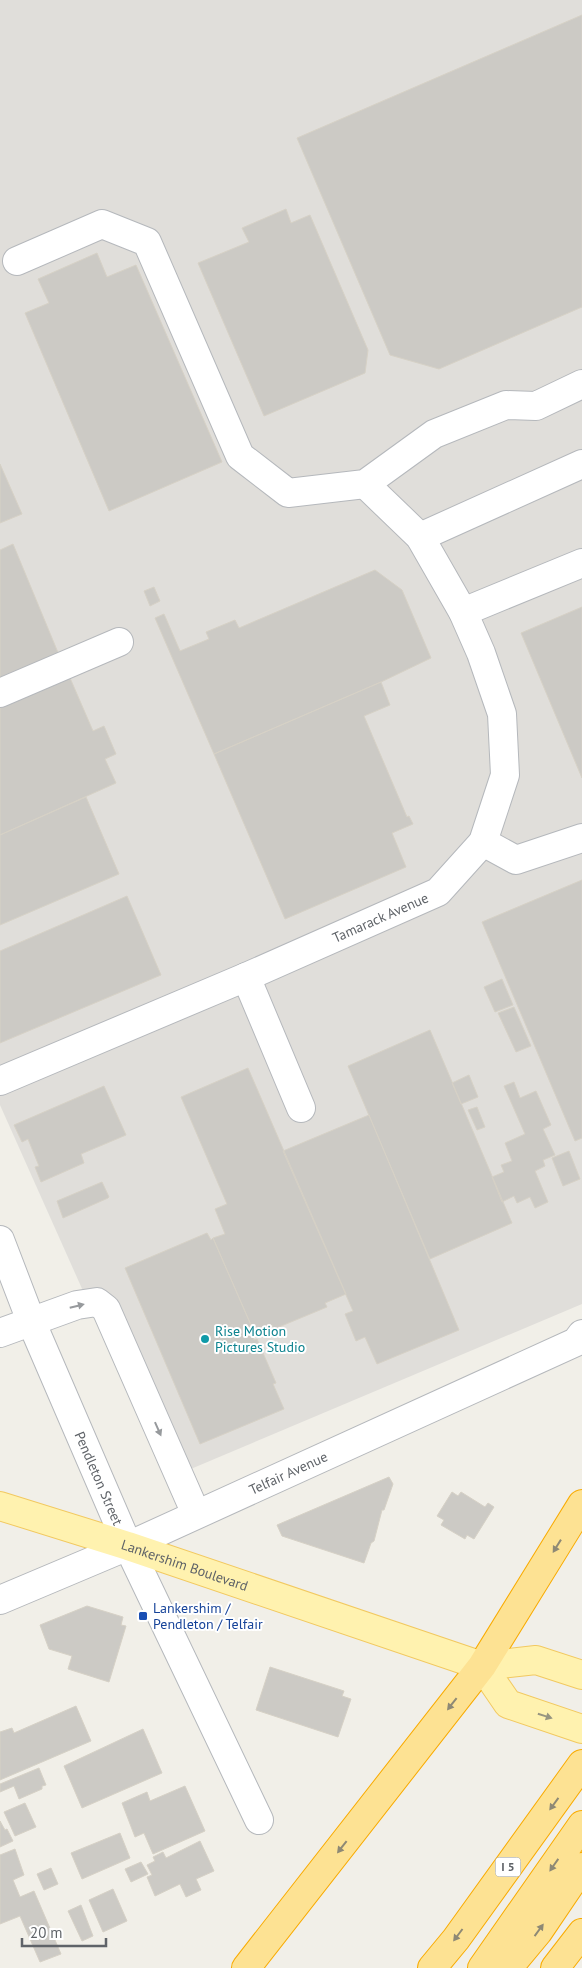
<svg xmlns="http://www.w3.org/2000/svg" width="582" height="1968" font-family="'PT Sans',sans-serif">
  <rect width="100%" height="100%" fill="#f1efe8"/>
  <path fill="#e0deda" d="M 0,0 L 582,0 L 582,1304 L 167,1479 L 0,1105 Z"/>
  <path fill="#cccac5" stroke="#d6d1c6" d="M 582,15 L 582,307 L 439,369 L 390,355 L 297,138 Z
    M 286,209 L 291,223 L 310,215 L 368,350 L 365,373 L 264,416 L 198,263 L 249,242 L 242,228 Z
    M 97,253 L 107,277 L 136,265 L 222,462 L 109,511 L 25,313 L 49,303 L 38,279 Z
    M 0,464 L 22,514 L 0,523 Z
    M 13,544 L 59,655 L 0,680 L 0,550 Z
    M 375,570 L 402,590 L 431,658 L 381,682 L 214,754 L 155,618 L 164,614 L 180,651 L 209,639 L 206,632 L 235,620 L 239,628 Z
    M 154,587 L 160,601 L 150,606 L 144,591 Z
    M 582,607 L 582,778 L 521,633 Z
    M 70,678 L 93,731 L 104,726 L 116,754 L 105,759 L 116,783 L 0,835 L 0,708 Z
    M 381,682 L 390,705 L 364,716 L 407,817 L 409,816 L 413,824 L 392,833 L 406,867 L 285,919 L 214,754 Z
    M 86,797 L 119,874 L 0,925 L 0,835 Z
    M 582,880 L 582,1138 L 575,1141 L 482,922 Z
    M 127,896 L 161,975 L 0,1043 L 0,951 Z
    M 502,979 L 513,1005 L 495,1012 L 484,987 Z
    M 514,1007 L 531,1046 L 516,1052 L 498,1013 Z
    M 430,1030 L 512,1223 L 430,1259 L 348,1066 Z
    M 248,1068 L 346,1294 L 325,1303 L 327,1307 L 274,1329 L 272,1325 L 254,1332 L 213,1238 L 225,1234 L 215,1209 L 227,1204 L 181,1097 Z
    M 469,1075 L 478,1097 L 461,1104 L 452,1083 Z
    M 514,1082 L 520,1098 L 536,1091 L 551,1125 L 543,1129 L 555,1155 L 543,1160 L 545,1166 L 535,1171 L 548,1202 L 535,1208 L 530,1197 L 517,1203 L 514,1196 L 502,1202 L 492,1177 L 504,1172 L 501,1165 L 512,1161 L 505,1143 L 525,1134 L 504,1086 Z
    M 104,1086 L 126,1135 L 81,1154 L 84,1163 L 41,1182 L 35,1167 L 39,1166 L 28,1139 L 22,1142 L 14,1125 Z
    M 477,1107 L 485,1127 L 477,1130 L 468,1110 Z
    M 369,1115 L 459,1330 L 377,1364 L 365,1337 L 356,1341 L 345,1314 L 353,1311 L 283,1151 Z
    M 569,1151 L 580,1179 L 563,1186 L 552,1158 Z
    M 102,1182 L 109,1197 L 108,1198 L 63,1218 L 57,1201 Z
    M 207,1233 L 211,1240 L 213,1238 L 254,1332 L 252,1334 L 254,1340 L 257,1339 L 276,1383 L 273,1384 L 284,1409 L 200,1444 L 125,1268 Z
    M 389,1477 L 393,1484 L 384,1510 L 382,1510 L 374,1541 L 371,1543 L 364,1563 L 282,1536 L 277,1525 Z
    M 452,1492 L 458,1496 L 461,1492 L 485,1507 L 488,1503 L 494,1507 L 474,1539 L 467,1535 L 465,1539 L 441,1525 L 444,1520 L 437,1516 Z
    M 87,1606 L 123,1617 L 121,1625 L 126,1626 L 109,1682 L 68,1669 L 72,1656 L 49,1649 L 40,1625 Z
    M 270,1667 L 344,1691 L 342,1696 L 351,1699 L 338,1737 L 256,1710 Z
    M 76,1706 L 91,1741 L 0,1780 L 0,1732 L 12,1728 L 14,1733 Z
    M 143,1729 L 162,1773 L 82,1808 L 64,1766 Z
    M 39,1768 L 46,1785 L 42,1786 L 42,1789 L 19,1799 L 14,1786 L 0,1792 L 0,1784 Z
    M 185,1786 L 205,1831 L 153,1854 L 144,1833 L 135,1837 L 122,1803 L 147,1792 L 150,1801 Z
    M 25,1803 L 36,1827 L 15,1836 L 4,1812 Z
    M 0,1821 L 5,1830 L 7,1829 L 13,1841 L 0,1847 Z
    M 120,1833 L 130,1858 L 82,1879 L 71,1853 Z
    M 200,1841 L 214,1871 L 196,1879 L 201,1890 L 186,1897 L 180,1884 L 155,1896 L 147,1877 L 152,1875 L 147,1865 L 155,1861 L 153,1857 L 163,1852 L 166,1858 Z
    M 15,1849 L 24,1875 L 13,1880 L 20,1897 L 34,1891 L 61,1954 L 40,1962 L 20,1916 L 0,1924 L 0,1855 Z
    M 141,1862 L 148,1874 L 131,1882 L 125,1869 Z
    M 51,1868 L 58,1884 L 44,1890 L 37,1874 Z
    M 113,1889 L 127,1921 L 103,1932 L 89,1900 Z
    M 81,1905 L 93,1936 L 82,1941 L 68,1911 Z"/>
  <g fill="none" stroke-linecap="round" stroke-linejoin="round">
    <defs>
      <g id="minor">
        <path d="M 17,261 L 102,224 L 147,242 L 240,456 L 288,493 L 365,484 L 434,434 L 506,405 L 536,406 L 582,384"/>
        <path d="M 420,537 L 582,464"/>
        <path d="M 463,612 L 582,563"/>
        <path d="M 0,693 L 119,642"/>
        <path d="M 483,842 L 516,860 L 582,838"/>
        <path d="M 246,977 L 301,1108"/>
        <path id="s1" d="M 0,1081 L 246,977 L 438,892 L 483,842 L 505,775 L 502,714 L 481,653 L 463,612 L 420,537 L 365,484"/>
        <path id="s2" d="M 0,1240 L 31,1321 L 128,1546 L 259,1820"/>
        <path d="M 0,1333 L 77,1305 L 97,1302 L 106,1309 L 196,1514"/>
        <path id="s3" d="M 0,1600 L 128,1546 L 576,1342 L 582,1334"/>
      </g>
      <g id="major">
        <path id="s4" d="M 0,1506 L 128,1546 L 482,1666 L 536,1660 L 582,1675"/>
        <path d="M 482,1666 L 508,1704 L 582,1729"/>
      </g>
      <path id="highway" d="M 246,1968 L 482,1666 L 582,1504
        M 432,1968 L 456,1939 L 582,1764
        M 482,1968 L 582,1825
        M 508,1968 L 538,1932 L 582,1867
        M 555,1968 L 582,1933"/>
    </defs>
    <use href="#minor" stroke="#b5b8bc" stroke-width="30"/>
    <use href="#major" stroke="#f2c960" stroke-width="30"/>
    <use href="#highway" stroke="#f9ab00" stroke-width="30"/>
    <use href="#minor" stroke="#fff" stroke-width="28"/>
    <use href="#major" stroke="#fff2af" stroke-width="28"/>
    <use href="#highway" stroke="#fde293" stroke-width="28"/>
  </g>
  <defs><path id="oneway-solid" d="M-6-.8H1V-3.2L6.5 0L1 3.2V.8H-6Z" transform="scale(1.25)"/></defs>
  <g fill="#979a9d">
    <use href="#oneway-solid" transform="translate(77 1306) rotate(-14)"/>
    <use href="#oneway-solid" transform="translate(158 1429) rotate(66)"/>
  </g>
  <g fill="#8e8975">
    <use href="#oneway-solid" transform="translate(557 1546) rotate(122)"/>
    <use href="#oneway-solid" transform="translate(452 1704) rotate(128)"/>
    <use href="#oneway-solid" transform="translate(554 1804) rotate(126)"/>
    <use href="#oneway-solid" transform="translate(342 1847) rotate(128)"/>
    <use href="#oneway-solid" transform="translate(554 1865) rotate(125)"/>
    <use href="#oneway-solid" transform="translate(539 1930) rotate(-54)"/>
    <use href="#oneway-solid" transform="translate(458 1935) rotate(127)"/>
  </g>
  <use fill="#979581" href="#oneway-solid" transform="translate(545 1716) rotate(18)"/>
  <circle fill="#0f9aa8" stroke="#fff" stroke-width="2" cx="205" cy="1339" r="5"/>
  <rect fill="#1a4fb4" stroke="#fff" stroke-width="2" x="138" y="1611" width="10" height="10" rx="2.5"/>
  <g text-anchor="middle" stroke-width="4" stroke-linejoin="round" paint-order="stroke">
    <rect fill="#fff" stroke="#8f9295" stroke-width="1" x="495.5" y="1857.5" width="25" height="19" rx="4"/>
    <g font-size="12" font-weight="bold" fill="#5f6368">
      <text x="508" y="1871">I 5</text>
    </g>
    <g font-size="14" fill="#5f6368" stroke="#fff">
      <text dy="5" stroke="none"><textPath href="#s1" startOffset="414">Tamarack Avenue</textPath></text>
      <text dy="5" stroke="none"><textPath href="#s3" startOffset="315">Telfair Avenue</textPath></text>
      <text dy="5" stroke="none"><textPath href="#s2" startOffset="258">Pendleton Street</textPath></text>
      <text dy="5" stroke="none"><textPath href="#s4" startOffset="194">Lankershim Boulevard</textPath></text>
    </g>
    <g font-size="14" fill="#0d838f" stroke="#fff" text-anchor="start">
      <text x="215" y="1336">Rise Motion<tspan x="215" dy="16">Pictures Studio</tspan></text>
    </g>
    <g font-size="14" fill="#164399" stroke="#fff" text-anchor="start">
      <text x="153" y="1613">Lankershim /<tspan x="153" dy="16">Pendleton / Telfair</tspan></text>
    </g>
  </g>
  <path d="M22 1938v8h84v-8" fill="none" stroke="#5f6368" stroke-width="2.5"/>
  <text x="30" y="1938" font-size="15" fill="#5f6368" stroke="#ffffff" stroke-width="4" paint-order="stroke">20 m</text>
</svg>
